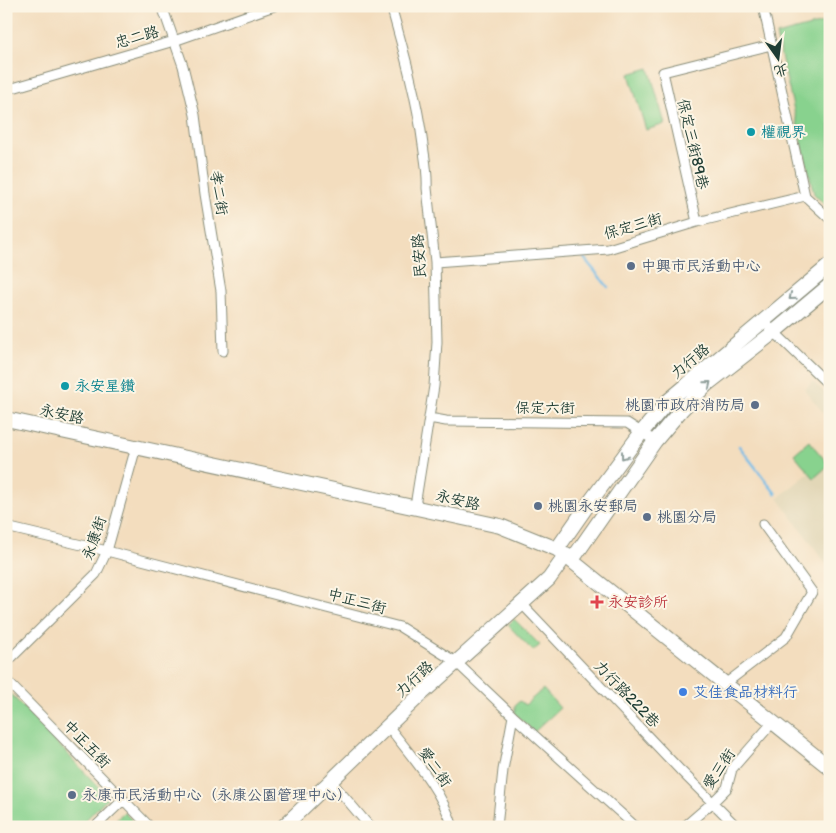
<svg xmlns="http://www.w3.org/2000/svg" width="836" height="833" font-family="'Balsamiq Sans','LXGW WenKai TC',sans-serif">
  <rect width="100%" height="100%" fill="#fcf5e5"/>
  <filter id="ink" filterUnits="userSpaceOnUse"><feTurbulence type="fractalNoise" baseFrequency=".02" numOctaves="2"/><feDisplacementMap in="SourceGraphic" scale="10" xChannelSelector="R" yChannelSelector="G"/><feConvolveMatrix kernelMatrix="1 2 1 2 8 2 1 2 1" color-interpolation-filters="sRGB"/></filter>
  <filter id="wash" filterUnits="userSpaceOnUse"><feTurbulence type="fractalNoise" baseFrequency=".0096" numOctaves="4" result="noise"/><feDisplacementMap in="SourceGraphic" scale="20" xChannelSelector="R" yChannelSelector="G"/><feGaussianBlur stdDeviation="1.12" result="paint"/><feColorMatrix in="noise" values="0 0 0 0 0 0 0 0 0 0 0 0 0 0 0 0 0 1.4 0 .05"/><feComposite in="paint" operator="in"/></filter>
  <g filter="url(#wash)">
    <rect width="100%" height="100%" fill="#f3ddbe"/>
    <path fill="#e2d7b7" d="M 812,381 L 830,397 L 830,421 L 805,390 Z
      M 809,441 L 830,465 L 830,569 L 778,498 L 809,473 L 794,454 Z"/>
    <path fill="#88d28e" stroke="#548861" d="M 830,21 L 830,210 L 814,194 L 776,35 Z
      M 649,68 L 665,124 L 646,130 L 629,74 Z
      M 809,441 L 829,465 L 814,478 L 794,454 Z
      M 514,619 L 540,645 L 533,651 L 508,625 Z
      M 6,689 L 108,797 L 79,827 L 6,827 Z
      M 543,689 L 560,708 L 534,732 L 515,714 L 515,705 L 520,701 L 525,705 Z
      M 124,812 L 139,827 L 108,827 Z"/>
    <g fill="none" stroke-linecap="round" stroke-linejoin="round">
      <path stroke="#6ebbe8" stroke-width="2.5" d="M 584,258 L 608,287
        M 739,446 L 776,494"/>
    </g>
  </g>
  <g filter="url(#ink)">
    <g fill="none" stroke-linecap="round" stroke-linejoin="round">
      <defs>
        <path id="street" d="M 162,6 L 183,66 L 195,115 L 205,194 L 221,291 L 223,351
          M 391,6 C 404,52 417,98 423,145 C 425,160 428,173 427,188 L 435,262 L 437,342 L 434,386 L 415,506
          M 763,6 L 805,196 L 830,219
          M 6,90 L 174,41 L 274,6
          M 697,222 L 663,72 L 771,45
          M 435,262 L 608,249 L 697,222 L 805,196
          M 763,321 L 830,386
          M 429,418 L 446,421 L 627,423 L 655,441
          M 6,527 L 107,551 L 400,627 L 456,662 L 513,716 L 636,827
          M 522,604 L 680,770 L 737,827
          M 6,663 L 96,574 L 107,551 L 136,447
          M 6,680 L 150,827
          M 725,684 L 786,637 L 812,592 L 763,524
          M 388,726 C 412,757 441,789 453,827
          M 331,781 L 370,827
          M 95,827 L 122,801
          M 497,827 L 503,770 L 513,716
          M 684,827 L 713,802 L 727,788 L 732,769 L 773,722"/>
        <path id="secondary" d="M 6,419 L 500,526 L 557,549 L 830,768
          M 557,549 L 587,506 L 641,433 L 668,401 L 830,265
          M 572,560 L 655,441 L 682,409 L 706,385 L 774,332 L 830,285
          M 283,827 L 419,696 L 549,579 L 566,555"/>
      </defs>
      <use href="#street" stroke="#898d79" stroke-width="11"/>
      <use href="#secondary" stroke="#898d79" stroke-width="16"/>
      <use href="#street" stroke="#fff" stroke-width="9"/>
      <use href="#secondary" stroke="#fff" stroke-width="14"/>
    </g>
    <defs><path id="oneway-chevron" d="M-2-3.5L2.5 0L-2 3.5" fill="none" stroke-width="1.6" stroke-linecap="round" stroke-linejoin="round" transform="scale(1.25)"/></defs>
    <g stroke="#8f9e9a">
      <use href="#oneway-chevron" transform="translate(792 297) rotate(140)"/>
      <use href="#oneway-chevron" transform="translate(708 384) rotate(-40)"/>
      <use href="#oneway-chevron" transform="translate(624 456) rotate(127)"/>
    </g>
  </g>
  <g fill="#0f9aa8" stroke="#fcf5e5" stroke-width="2">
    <circle cx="751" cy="132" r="5"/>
    <circle cx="65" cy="386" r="5"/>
  </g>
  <g fill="#5c6f8a" stroke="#fcf5e5" stroke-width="2">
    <circle cx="631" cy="266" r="5"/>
    <circle cx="755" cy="405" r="5"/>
    <circle cx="538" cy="506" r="5"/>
    <circle cx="647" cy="517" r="5"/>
    <circle cx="72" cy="795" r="5"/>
  </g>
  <path fill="#e0444e" stroke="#fcf5e5" stroke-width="2" d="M594.5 594.5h5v5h5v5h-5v5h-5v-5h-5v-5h5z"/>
  <circle fill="#3f7fe0" stroke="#fcf5e5" stroke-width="2" cx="683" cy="692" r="5"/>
  <g text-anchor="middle" stroke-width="4" stroke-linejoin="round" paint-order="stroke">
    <g font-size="15" fill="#1f3d34" stroke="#fcf5e5">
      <text transform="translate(137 37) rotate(-16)" y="5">忠二路</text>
      <text transform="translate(693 144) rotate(77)" y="5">保定三街89巷</text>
      <text transform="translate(219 193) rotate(81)" y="5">孝二街</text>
      <text transform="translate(633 226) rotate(-16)" y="5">保定三街</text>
      <text transform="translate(419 256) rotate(-94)" y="5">民安路</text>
      <text transform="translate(690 361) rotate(-40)" y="5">力行路</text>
      <text x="545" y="413">保定六街</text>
      <text transform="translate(62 414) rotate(12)" y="5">永安路</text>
      <text transform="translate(458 500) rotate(13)" y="5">永安路</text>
      <text transform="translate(94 538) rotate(-71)" y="5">永康街</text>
      <text transform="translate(357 601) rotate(15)" y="5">中正三街</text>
      <text transform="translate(414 679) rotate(-43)" y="5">力行路</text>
      <text transform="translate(627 694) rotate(46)" y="5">力行路222巷</text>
      <text transform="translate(87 744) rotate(46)" y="5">中正五街</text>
      <text transform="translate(435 767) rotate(55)" y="5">愛二街</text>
      <text transform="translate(719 769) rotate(-56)" y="5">愛三街</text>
    </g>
    <g font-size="15" fill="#0d838f" stroke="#fcf5e5" text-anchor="start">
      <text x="761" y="137">權視界</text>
      <text x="75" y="391">永安星鑽</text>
    </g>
    <g font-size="15" fill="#4e5e75" stroke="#fcf5e5" text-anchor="start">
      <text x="641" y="271">中興市民活動中心</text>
      <text x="745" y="410" text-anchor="end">桃園市政府消防局</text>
      <text x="548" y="511">桃園永安郵局</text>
      <text x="657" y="522">桃園分局</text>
      <text x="82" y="800">永康市民活動中心（永康公園管理中心）</text>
    </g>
    <g font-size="15" fill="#be3a42" stroke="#fcf5e5" text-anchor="start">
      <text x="608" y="607">永安診所</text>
    </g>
    <g font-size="15" fill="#366cbe" stroke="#fcf5e5" text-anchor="start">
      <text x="693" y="697">艾佳食品材料行</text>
    </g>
  </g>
  <rect width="836" height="833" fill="none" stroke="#fcf5e5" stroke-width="25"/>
  <g transform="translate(778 58) rotate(166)" stroke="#fcf5e5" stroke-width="4" paint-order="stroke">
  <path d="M0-4L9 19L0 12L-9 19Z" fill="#1f3d34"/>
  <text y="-8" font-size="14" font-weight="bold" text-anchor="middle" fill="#1f3d34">北</text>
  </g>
</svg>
